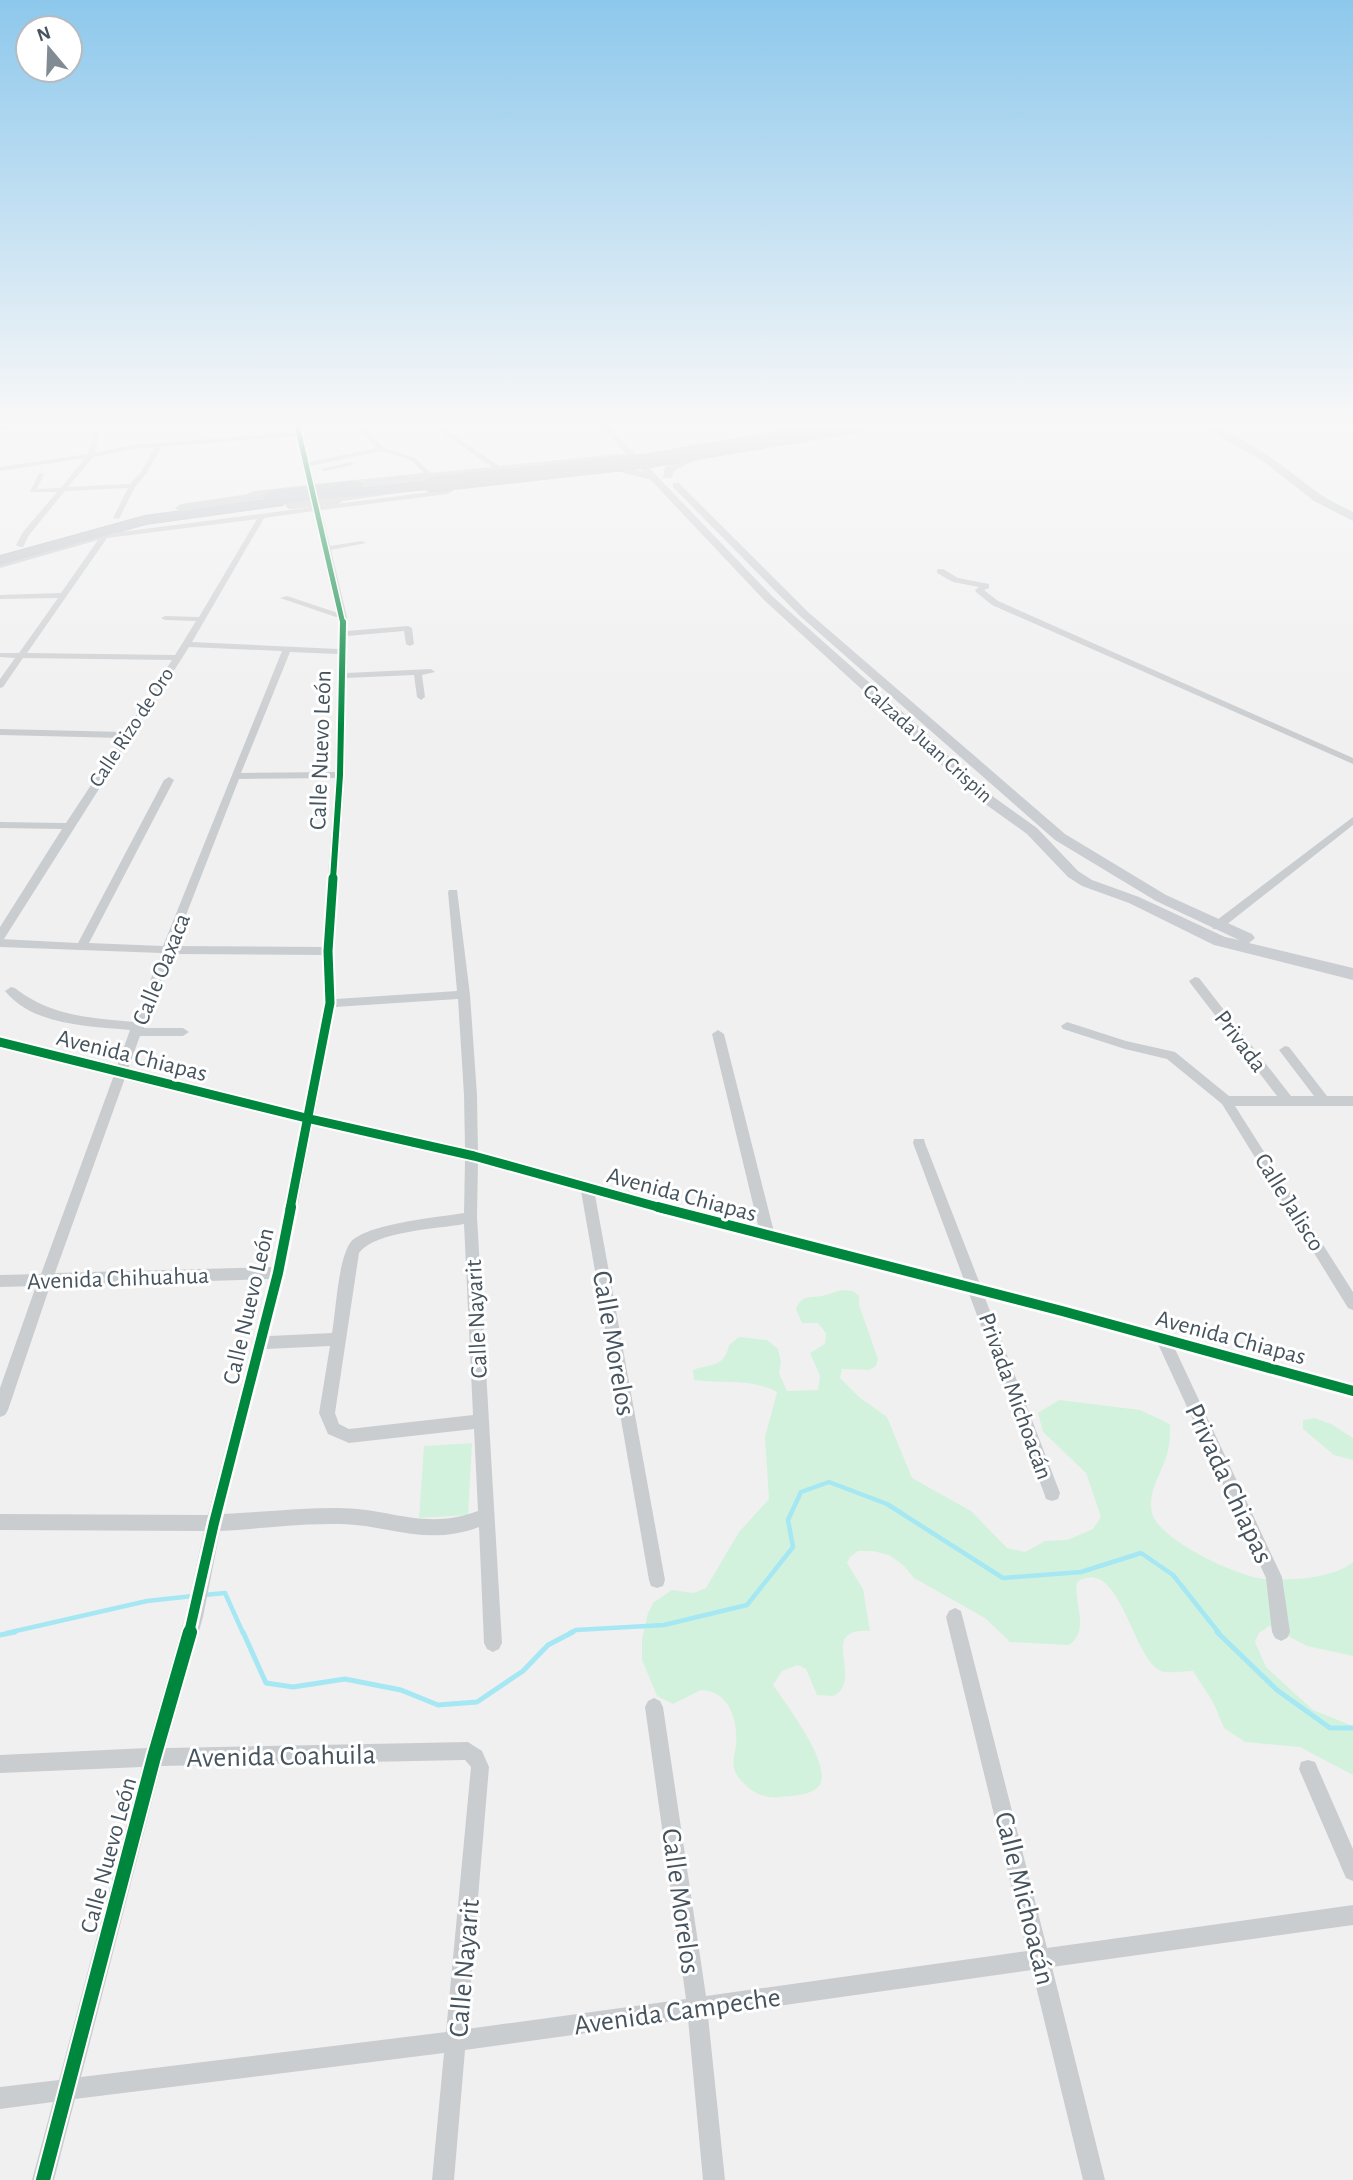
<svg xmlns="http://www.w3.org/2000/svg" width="1353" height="2180" font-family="'Alegreya Sans',sans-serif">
  <rect width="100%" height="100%" fill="#f1f0f0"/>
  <path fill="#d3f2dd" d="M 842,1290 L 853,1291 L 859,1296 L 859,1305 L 878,1359 L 876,1366 L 869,1370 L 842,1369 L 840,1378 L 859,1397 L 887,1417 L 912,1478 L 971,1511 L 1007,1548 L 1025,1552 L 1045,1541 L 1067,1540 L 1093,1529 L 1101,1517 L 1086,1473 L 1043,1432 L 1038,1413 L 1059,1400 L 1140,1410 L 1170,1424 C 1170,1433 1170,1443 1168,1451 C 1163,1472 1147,1490 1152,1513 C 1159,1540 1238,1577 1265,1579 C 1289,1581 1335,1578 1353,1562 L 1353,1656 L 1307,1646 L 1269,1626 L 1259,1633 L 1255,1642 L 1266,1667 L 1313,1710 L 1353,1726 L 1353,1775 L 1300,1747 L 1245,1742 L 1224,1728 L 1213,1702 L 1193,1671 C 1184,1671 1169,1674 1161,1671 C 1132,1659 1120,1554 1077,1582 C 1073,1603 1091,1629 1069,1645 L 1010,1642 L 985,1618 L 914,1578 L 903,1565 L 889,1555 L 873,1551 L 858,1551 L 850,1557 L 847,1563 L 863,1589 L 870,1631 C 816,1628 865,1678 834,1696 L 817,1695 L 806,1669 L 798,1665 L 782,1671 L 773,1685 C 785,1703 838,1771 817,1788 C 810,1795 791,1796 781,1797 C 770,1799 758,1795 750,1789 C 743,1783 736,1777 734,1768 C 732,1760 735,1754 736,1746 C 738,1721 730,1691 701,1690 L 673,1704 L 657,1696 L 642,1660 L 642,1639 L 648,1613 L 653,1603 L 672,1590 L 694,1593 L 706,1588 L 739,1532 L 769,1499 L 765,1437 L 777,1392 C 751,1378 723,1384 694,1380 L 693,1370 C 712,1363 724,1368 729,1345 L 739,1337 L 767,1340 L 778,1349 L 781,1362 L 779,1373 L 787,1391 L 818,1390 L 820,1376 L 810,1353 L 825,1344 L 826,1333 L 818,1323 L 802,1323 L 796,1309 C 802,1293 812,1299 825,1295 C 831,1294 836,1291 842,1290 Z
    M 1315,1418 L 1331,1424 L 1353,1438 L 1353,1460 L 1334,1455 L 1303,1429 L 1303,1420 Z
    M 472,1443 L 468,1515 L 419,1518 L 424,1446 Z"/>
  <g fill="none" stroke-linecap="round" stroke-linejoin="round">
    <path stroke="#a5e7f3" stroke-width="4.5" d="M 204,1595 L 225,1593 L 243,1633
      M 7,1633 L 147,1601 L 193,1596
      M 570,1633 L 576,1630 L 664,1625 L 747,1605 L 793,1547 L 788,1520 L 801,1492 L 829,1482 L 887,1504 L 1003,1578 L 1081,1572 L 1141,1553 L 1173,1575 L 1219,1633"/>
    <path stroke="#a5e7f3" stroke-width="5" d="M 243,1632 L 266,1683 L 293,1687 L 345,1679 L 401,1690 L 438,1705 L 477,1702 L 523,1671 L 548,1645 L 573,1632
      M 1217,1632 L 1277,1690 L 1330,1728 L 1353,1728
      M 0,1635 L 15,1632"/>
    <defs>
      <path id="highway" d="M 430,481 L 435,482 L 435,488 L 354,497 L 347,493 L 354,489 Z
        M 278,498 L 283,499 L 283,505 L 146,524 L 0,565 L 0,556 L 145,516 Z"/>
    </defs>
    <use href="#highway" stroke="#b4bbc0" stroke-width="2"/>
    <path fill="#cacdd0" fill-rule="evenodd" d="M 30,425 L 27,427 L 0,430 L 0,426 Z
      M 294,425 L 300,425 L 309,462 L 377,448 L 354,425 L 361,425 L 384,448 L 415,458 L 431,473 L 492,467 L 432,425 L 439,425 L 499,466 L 630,453 L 633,455 L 630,457 L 504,469 L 501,472 L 497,470 L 315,488 L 320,506 L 446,490 L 457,484 L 462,485 L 448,494 L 321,510 L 330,546 L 362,541 L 366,543 L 331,550 L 347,617 L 347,631 L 408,626 L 412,628 L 414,644 L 410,646 L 406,644 L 404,631 L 347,636 L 346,673 L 431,669 L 435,672 L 422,675 L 425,697 L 421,700 L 417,697 L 414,675 L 346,678 L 345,775 L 333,951 L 336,999 L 457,991 L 448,892 L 449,890 L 457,890 L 470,995 L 477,1095 L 478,1152 L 759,1229 L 712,1034 L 718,1030 L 724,1034 L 774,1232 L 964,1280 L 913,1143 L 914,1139 L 924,1139 L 925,1143 L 980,1284 L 1353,1384 L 1353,1398 L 1175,1349 L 1282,1577 L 1290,1632 L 1287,1638 L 1281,1641 L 1275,1638 L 1272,1632 L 1266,1578 L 1158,1344 L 985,1298 L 1060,1493 L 1058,1499 L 1052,1501 L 1046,1499 L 1044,1493 L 969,1294 L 734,1234 L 595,1195 L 665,1580 L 663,1586 L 657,1588 L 651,1586 L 649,1580 L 581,1191 L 478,1162 L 477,1217 L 502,1643 L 499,1649 L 493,1652 L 487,1649 L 484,1643 L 479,1527 C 426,1547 391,1525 340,1524 C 300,1523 260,1529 220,1531 L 203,1617 L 166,1748 L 468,1742 L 482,1751 L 489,1767 L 467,2029 L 686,1999 L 645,1707 L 648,1701 L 654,1698 L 660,1701 L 663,1707 L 706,1996 L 1027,1951 L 946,1617 L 949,1611 L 955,1608 L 961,1611 L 1047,1948 L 1353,1905 L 1353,1925 L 1052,1967 L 1105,2180 L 1083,2180 L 1032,1970 L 708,2016 L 725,2180 L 703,2180 L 688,2019 L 465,2050 L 454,2180 L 432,2180 L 444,2053 L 75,2099 L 54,2180 L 32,2180 L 53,2102 L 0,2109 L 0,2087 L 59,2080 L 142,1767 L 0,1773 L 0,1755 L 147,1748 L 185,1617 L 204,1531 L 0,1530 L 0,1514 L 208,1515 L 269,1279 L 50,1286 L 8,1410 L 5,1415 L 0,1417 L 0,1388 L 36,1286 L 0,1287 L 0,1275 L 41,1274 L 114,1075 L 0,1046 L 0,1038 L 117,1067 L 130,1030 C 90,1026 33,1026 5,991 L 11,987 L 15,988 C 50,1016 91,1018 134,1022 L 161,953 L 0,947 L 0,927 L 62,829 L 0,828 L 0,822 L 66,823 L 122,738 L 0,735 L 0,729 L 125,732 L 172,660 L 23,658 L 3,687 L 0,688 L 0,679 L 15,658 L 0,657 L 0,653 L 19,653 L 58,598 L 0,599 L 0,595 L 61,593 L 98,540 L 0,568 L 0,564 L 105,534 L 313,507 L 309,489 L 255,495 L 241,500 L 238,498 L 254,491 L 308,485 L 302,465 L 296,436 L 161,447 L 147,473 L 135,487 L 119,519 L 113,518 L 128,488 L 65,491 L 29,535 L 23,547 L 20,547 L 16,545 L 23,532 L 57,492 L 30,492 L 39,473 L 44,474 L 37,489 L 61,488 L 85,458 L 0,471 L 0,467 L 88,454 L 94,431 L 97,429 L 100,431 L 95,453 L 133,445 L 296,432 ZM 155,447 L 141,472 L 130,484 L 68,487 L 93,457 L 133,449 ZM 382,451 L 411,460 L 424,473 L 315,484 L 310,466 ZM 314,511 L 338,613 L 287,596 L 280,598 L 339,618 L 338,649 L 192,642 L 264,518 ZM 257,519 L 199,617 L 165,616 L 161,618 L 165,620 L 196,621 L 175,655 L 27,653 L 107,538 ZM 189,647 L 282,651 L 163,946 L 89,943 L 174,780 L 169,777 L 164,780 L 78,943 L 1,939 L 4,939 ZM 290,652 L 338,654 L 335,772 L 241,773 ZM 335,778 L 323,947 L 174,946 L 239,779 ZM 171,954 L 323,955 L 324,1003 L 303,1112 L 128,1069 L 140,1036 L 183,1036 L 189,1032 L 183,1028 L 144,1028 ZM 458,999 L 464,1095 L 465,1149 L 315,1115 L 335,1007 ZM 125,1078 L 301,1122 L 272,1267 L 55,1273 ZM 313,1124 L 465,1159 L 464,1213 C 439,1217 364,1224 350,1243 C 338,1261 336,1310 332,1333 L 269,1336 L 285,1273 ZM 464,1224 L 473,1415 L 349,1429 L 339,1424 L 335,1413 L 359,1253 C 375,1231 437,1229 464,1224 ZM 330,1346 L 319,1413 L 328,1434 L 349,1443 L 474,1429 L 478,1511 C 425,1531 390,1508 338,1508 C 300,1508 262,1512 224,1514 L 266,1349 ZM 465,1760 L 471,1767 L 446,2032 L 81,2077 L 161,1766 Z
      M 351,462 L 354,464 L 353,465 L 324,471 L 321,469 Z
      M 937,569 L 943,569 L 958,578 L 989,584 L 989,588 L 984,590 L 998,601 L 1353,758 L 1353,764 L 992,605 L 976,592 L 975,590 L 979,587 L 953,582 L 937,573 Z
      M 1353,817 L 1353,825 L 1221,929 L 1213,929 L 1212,926 L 1213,923 Z
      M 1195,977 L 1199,978 L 1291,1096 L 1314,1096 L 1279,1050 L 1285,1046 L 1289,1047 L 1327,1096 L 1353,1096 L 1353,1106 L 1235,1106 L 1353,1292 L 1353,1310 L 1348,1308 L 1222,1104 L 1167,1059 L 1125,1049 L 1063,1029 L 1061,1026 L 1067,1022 L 1126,1041 L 1175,1052 L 1229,1096 L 1277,1096 L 1191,984 L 1189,981 Z
      M 1308,1760 L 1315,1762 L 1353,1849 L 1353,1881 L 1346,1878 L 1299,1769 L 1301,1762 Z"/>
    <path fill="#cacdd1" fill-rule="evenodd" d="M 599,425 L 608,425 L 772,596 L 926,733 L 977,785 L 1037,828 L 1078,871 L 1092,880 L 1139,897 L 1225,937 L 1239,940 L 1156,901 L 1055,840 L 800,616 L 673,487 L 673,483 L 679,483 L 808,612 L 1065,834 L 1166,895 L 1252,934 L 1255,938 L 1249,943 L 1353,968 L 1353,980 L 1214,945 L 1129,903 L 1082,886 L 1068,877 L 1027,834 L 967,791 L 916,739 L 764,600 Z"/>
    <path fill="#c6cbce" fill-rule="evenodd" d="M 861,425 L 882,425 L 839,436 L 834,433 Z
      M 1198,425 C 1236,425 1289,472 1320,494 C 1330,501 1342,506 1353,512 L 1353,521 L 1314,501 L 1263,461 Z
      M 689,456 L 693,457 L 693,461 L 674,471 L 671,478 L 663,478 L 665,467 Z
      M 620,466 L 656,475 L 658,477 L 652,480 L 616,471 L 616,467 Z
      M 512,467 L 518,470 L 516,472 L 360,487 L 354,484 L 360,481 Z
      M 381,489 L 387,493 L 385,495 L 337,502 L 331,498 L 337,494 Z
      M 269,491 L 275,495 L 273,497 L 181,512 L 175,508 L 181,504 Z"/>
    <use href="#highway" fill="#bbc1c6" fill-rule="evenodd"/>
    <defs>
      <path id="highway-bridge" d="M 430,485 L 646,461 L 859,425
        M 271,498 L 357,488"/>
    </defs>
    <use href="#highway-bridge" stroke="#b4bbc0" stroke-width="15" stroke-linecap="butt"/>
    <path stroke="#c6cbce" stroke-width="12" d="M 291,503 L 337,498"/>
    <use href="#highway-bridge" stroke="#bbc1c6" stroke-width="14"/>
    <defs>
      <path id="cycleway-far4" d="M 297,425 L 343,624"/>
      <path id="cycleway-far3" d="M 333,879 L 340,775 L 343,622"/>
      <path id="cycleway-far2" d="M 0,1042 L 306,1118 L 474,1156 L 665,1209
        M 290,1209 L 330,1003 L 328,951 L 333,878"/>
      <path id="cycleway-far1" d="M 658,1207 L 1062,1311 L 1353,1391
        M 189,1633 L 214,1523 L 278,1273 L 291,1207"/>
      <path id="cycleway" d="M 43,2180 L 154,1757 L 190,1632"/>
    </defs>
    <use href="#cycleway-far4" stroke="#fff" stroke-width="8"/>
    <use href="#cycleway-far3" stroke="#fff" stroke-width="10"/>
    <use href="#cycleway-far2" stroke="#fff" stroke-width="13"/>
    <use href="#cycleway-far1" stroke="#fff" stroke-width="15"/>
    <use href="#cycleway" stroke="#fff" stroke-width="18"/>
    <use href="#cycleway-far4" stroke="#00873e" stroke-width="5"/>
    <use href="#cycleway-far3" stroke="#00873e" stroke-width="6"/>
    <use href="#cycleway-far2" stroke="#00873e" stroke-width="9"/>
    <use href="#cycleway-far1" stroke="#00873e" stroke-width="10"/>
    <use href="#cycleway" stroke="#00873e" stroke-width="14"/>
  </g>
  <linearGradient id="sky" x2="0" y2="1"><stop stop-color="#8dc8ec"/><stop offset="0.58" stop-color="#f9f8f8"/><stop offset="1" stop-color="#f9f8f8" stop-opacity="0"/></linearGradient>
  <rect width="1353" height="730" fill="url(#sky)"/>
  <g text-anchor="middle" stroke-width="6" stroke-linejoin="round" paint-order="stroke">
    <g font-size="21" fill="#46545f" stroke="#fff">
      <text transform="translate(131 727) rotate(-57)" y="7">Calle Rizo de Oro</text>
      <text transform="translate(928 743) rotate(42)" y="7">Calzada Juan Crispin</text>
    </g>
    <g font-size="24" fill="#46545f" stroke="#fff">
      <text transform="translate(320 750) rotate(-88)" y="8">Calle Nuevo León</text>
      <text transform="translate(161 969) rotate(-68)" y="8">Calle Oaxaca</text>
      <text transform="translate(1241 1041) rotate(53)" y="8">Privada</text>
      <text transform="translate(132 1055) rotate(14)" y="8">Avenida Chiapas</text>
      <text transform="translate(682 1194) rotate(15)" y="8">Avenida Chiapas</text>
      <text transform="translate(1290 1202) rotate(58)" y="8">Calle Jalisco</text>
      <text transform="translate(118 1278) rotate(-2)" y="8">Avenida Chihuahua</text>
      <text transform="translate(248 1306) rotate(-77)" y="8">Calle Nuevo León</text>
      <text transform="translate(476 1319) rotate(-93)" y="8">Calle Nayarit</text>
      <text transform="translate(1231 1337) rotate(15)" y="8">Avenida Chiapas</text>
      <text transform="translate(1016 1396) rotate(70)" y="8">Privada Michoacán</text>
      <text transform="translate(108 1855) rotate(-75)" y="8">Calle Nuevo León</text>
    </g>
    <g font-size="28" fill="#46545f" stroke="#fff">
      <text transform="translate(615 1343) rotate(80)" y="10">Calle Morelos</text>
      <text transform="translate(1230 1483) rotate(65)" y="10">Privada Chiapas</text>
      <text transform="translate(281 1755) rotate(-1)" y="10">Avenida Coahuila</text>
      <text transform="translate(1026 1898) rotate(76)" y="10">Calle Michoacán</text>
      <text transform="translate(682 1901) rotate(82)" y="10">Calle Morelos</text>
      <text transform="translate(463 1968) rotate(-85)" y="10">Calle Nayarit</text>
      <text transform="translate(677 2010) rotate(-8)" y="10">Avenida Campeche</text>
    </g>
  </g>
  <g transform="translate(49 49) rotate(341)"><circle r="33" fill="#ffffff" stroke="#b5bbbf" stroke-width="2"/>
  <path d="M0-5L12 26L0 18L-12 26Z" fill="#828b92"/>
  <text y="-10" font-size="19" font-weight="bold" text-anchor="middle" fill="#46545f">N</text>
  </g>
</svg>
